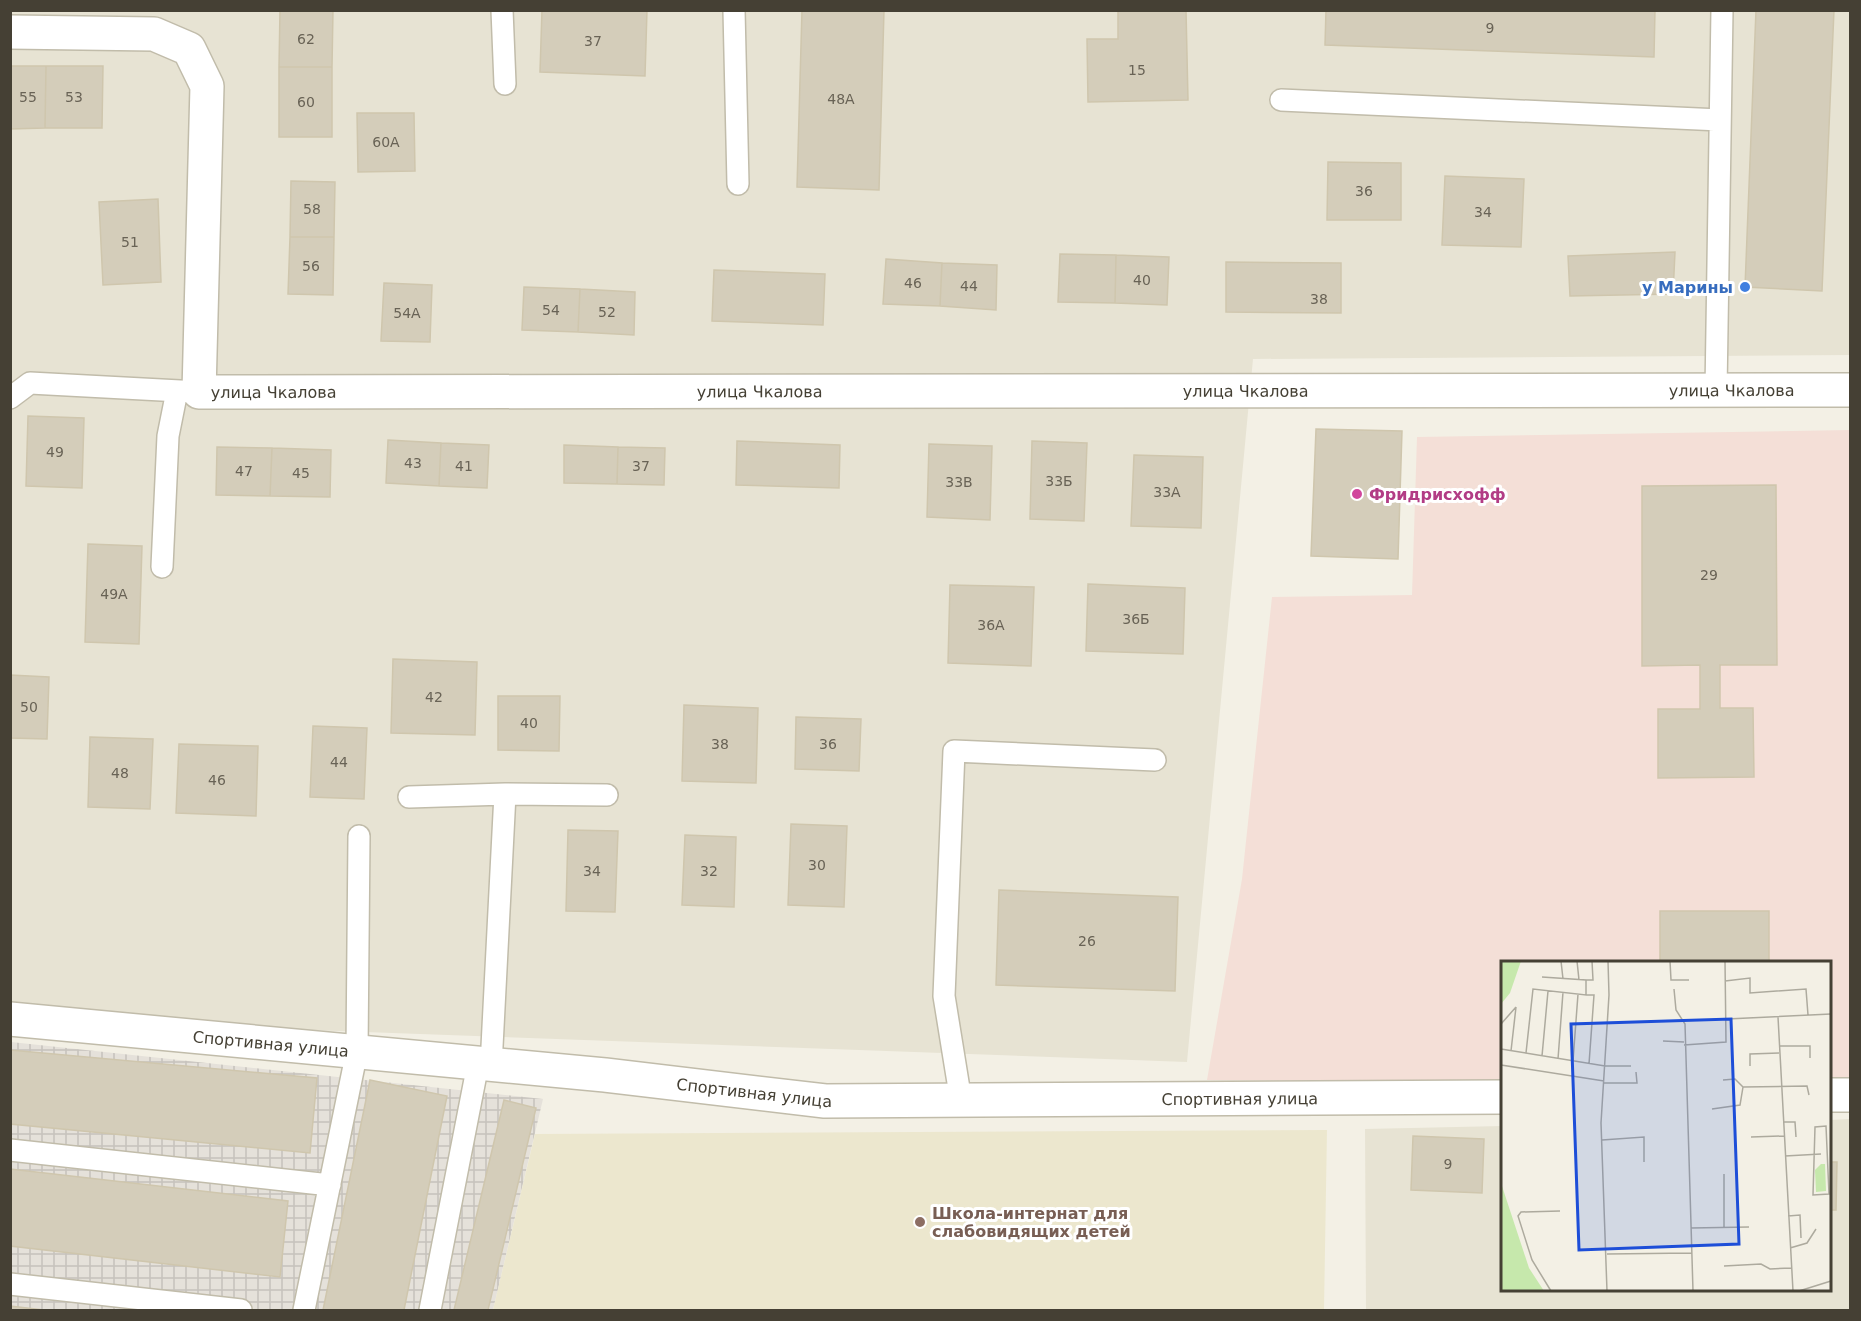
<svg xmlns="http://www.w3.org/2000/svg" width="1861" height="1321" font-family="'DejaVu Sans',sans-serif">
  <defs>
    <pattern id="industrial-grid" width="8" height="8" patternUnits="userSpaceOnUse" patternTransform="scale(1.5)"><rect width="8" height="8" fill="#e5e1da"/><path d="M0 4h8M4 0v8" fill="none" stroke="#c6c2bc"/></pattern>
  </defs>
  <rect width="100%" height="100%" fill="#f3f0e5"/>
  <path fill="#e7e3d3" d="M 11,11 L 1850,11 L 1850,355 L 1253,359 L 1187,1062 L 11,1019 Z
    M 1850,1119 L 1850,1310 L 1366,1310 L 1365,1129 L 1502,1126 L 1502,1290 L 1830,1290 L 1830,1120 Z"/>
  <path fill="url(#industrial-grid)" d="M 11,1042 L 543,1099 L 493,1310 L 11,1310 Z"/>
  <path fill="#ece7ce" d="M 1327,1130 L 1324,1310 L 493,1310 L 535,1134 Z"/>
  <path fill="#f4dfd7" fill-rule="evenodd" d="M 1850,430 L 1850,1083 L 1830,1083 L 1830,962 L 1769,962 L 1769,911 L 1660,911 L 1660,962 L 1502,962 L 1502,1082 L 1207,1080 L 1242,879 L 1272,597 L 1412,595 L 1417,437 ZM 1776,485 L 1777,665 L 1720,665 L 1720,708 L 1753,708 L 1753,777 L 1658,777 L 1658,709 L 1700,709 L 1700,665 L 1642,665 L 1642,486 Z"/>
  <path fill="#d4cdba" stroke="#cfc6ad" stroke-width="1.5" d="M 280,10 L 333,10 L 332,67 L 279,67 Z
    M 542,10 L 647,10 L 645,76 L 540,72 Z
    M 802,10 L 884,10 L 879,190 L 797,187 Z
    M 1118,10 L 1186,10 L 1188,100 L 1088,102 L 1087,39 L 1118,39 Z
    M 1326,10 L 1655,10 L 1654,57 L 1325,45 Z
    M 1756,10 L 1834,10 L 1822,291 L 1745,287 Z
    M 10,66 L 46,66 L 45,128 L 10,129 Z
    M 46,66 L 103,66 L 102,128 L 45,128 Z
    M 279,67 L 332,67 L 332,137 L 279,137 Z
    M 357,113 L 414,113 L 415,171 L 358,172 Z
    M 1328,162 L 1401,163 L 1401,220 L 1327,220 Z
    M 1445,176 L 1524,179 L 1521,247 L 1442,245 Z
    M 291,181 L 335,182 L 334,237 L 290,237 Z
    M 158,199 L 161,282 L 103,285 L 99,202 Z
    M 290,237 L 334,237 L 333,295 L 288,294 Z
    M 1675,252 L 1673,294 L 1570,296 L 1568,256 Z
    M 1060,254 L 1116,255 L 1115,303 L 1058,302 Z
    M 1116,255 L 1169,257 L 1167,305 L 1115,303 Z
    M 886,259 L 942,263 L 940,306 L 883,304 Z
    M 1226,262 L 1341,263 L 1341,313 L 1226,312 Z
    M 942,263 L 997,265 L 996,310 L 940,306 Z
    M 714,270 L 825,274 L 823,325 L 712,321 Z
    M 384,283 L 432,285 L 430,342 L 381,341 Z
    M 524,287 L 580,289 L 578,332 L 522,330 Z
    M 580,289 L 635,292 L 634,335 L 578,332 Z
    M 28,416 L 84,418 L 82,488 L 26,486 Z
    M 1316,429 L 1402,431 L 1398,559 L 1311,556 Z
    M 388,440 L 441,443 L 439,486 L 386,483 Z
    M 737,441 L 840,445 L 839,488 L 736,485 Z
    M 1032,441 L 1087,443 L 1084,521 L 1030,519 Z
    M 441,443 L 489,445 L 487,488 L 439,486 Z
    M 929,444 L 992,446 L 990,520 L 927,517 Z
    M 564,445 L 618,447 L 617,484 L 564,483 Z
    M 217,447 L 272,448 L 270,496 L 216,495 Z
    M 618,447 L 665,448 L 664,485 L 617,484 Z
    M 272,448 L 331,450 L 330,497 L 270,496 Z
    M 1134,455 L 1203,457 L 1201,528 L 1131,526 Z
    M 1776,485 L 1777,665 L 1720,665 L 1720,708 L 1753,708 L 1754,777 L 1658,778 L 1658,709 L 1700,709 L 1700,665 L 1642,666 L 1642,486 Z
    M 88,544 L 142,546 L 139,644 L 85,642 Z
    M 1088,584 L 1185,588 L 1183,654 L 1086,651 Z
    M 950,585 L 1034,587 L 1031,666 L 948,663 Z
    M 393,659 L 477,662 L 475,735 L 391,733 Z
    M 10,675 L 49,677 L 47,739 L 10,738 Z
    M 498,696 L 560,696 L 559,751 L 498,750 Z
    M 684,705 L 758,708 L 756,783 L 682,781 Z
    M 796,717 L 861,719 L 859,771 L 795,769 Z
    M 313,726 L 367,728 L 364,799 L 310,797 Z
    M 90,737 L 153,739 L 150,809 L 88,807 Z
    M 179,744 L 258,746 L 256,816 L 176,813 Z
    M 791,824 L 847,826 L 844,907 L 788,905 Z
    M 568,830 L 618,831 L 615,912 L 566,911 Z
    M 685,835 L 736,837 L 734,907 L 682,905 Z
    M 999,890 L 1178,897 L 1175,991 L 996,985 Z
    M 1660,911 L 1769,911 L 1769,962 L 1660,962 Z
    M 10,1050 L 317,1078 L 310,1153 L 10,1124 Z
    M 370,1080 L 447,1096 L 404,1310 L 323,1310 Z
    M 504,1100 L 536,1108 L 488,1310 L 454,1310 Z
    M 1413,1136 L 1484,1139 L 1482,1193 L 1411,1190 Z
    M 1830,1162 L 1837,1162 L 1836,1210 L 1830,1210 Z
    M 10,1169 L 288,1201 L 280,1277 L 10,1246 Z
    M 10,1306 L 44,1310 L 10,1310 Z"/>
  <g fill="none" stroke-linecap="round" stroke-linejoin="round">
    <defs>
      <path id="service" d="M 502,10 L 505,84
        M 734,10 L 738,184
        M 1281,100 L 1720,120
        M 1716,391 L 1722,10
        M 10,398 L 30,383 L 199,392
        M 162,567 L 168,436 L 177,391
        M 505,794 L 607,795
        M 409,797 L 505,794 L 491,1066
        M 961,1101 L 944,996 L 954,751 L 1155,760
        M 10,1150 L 330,1185
        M 10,1284 L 241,1310
        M 304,1310 L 357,1051 L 359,836
        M 430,1310 L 478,1064"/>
      <g id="minor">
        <path id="s1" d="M 10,1019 L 605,1075 L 825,1101 L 1502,1097"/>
        <path d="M 1830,1095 L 1850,1095"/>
      </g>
      <g id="tertiary">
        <path id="s2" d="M 10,32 L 154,34 L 189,49 L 207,86 L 199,392 L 1850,390"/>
      </g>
    </defs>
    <use href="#service" stroke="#c1bcaa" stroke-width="24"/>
    <use href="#minor" stroke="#c1bcaa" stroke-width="36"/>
    <use href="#tertiary" stroke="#c1bcaa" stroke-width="36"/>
    <use href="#service" stroke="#fff" stroke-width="21"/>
    <use href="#minor" stroke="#fff" stroke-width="33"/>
    <use href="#tertiary" stroke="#fff" stroke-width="33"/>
  </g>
  <circle fill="#3f7fe0" stroke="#fff" stroke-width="2" cx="1745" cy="287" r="6"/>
  <circle fill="#d1479c" stroke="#fff" stroke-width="2" cx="1357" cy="494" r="6"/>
  <circle fill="#8d6e63" stroke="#fff" stroke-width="2" cx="920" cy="1222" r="6"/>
  <g text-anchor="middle" stroke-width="6" stroke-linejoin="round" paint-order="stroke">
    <g font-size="14" fill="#696356">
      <text x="1490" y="33">9</text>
      <text x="306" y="44">62</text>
      <text x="593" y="46">37</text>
      <text x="1137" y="75">15</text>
      <text x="28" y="102">55</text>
      <text x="74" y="102">53</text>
      <text x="841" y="104">48А</text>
      <text x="306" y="107">60</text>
      <text x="386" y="147">60А</text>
      <text x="1364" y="196">36</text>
      <text x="312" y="214">58</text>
      <text x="1483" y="217">34</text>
      <text x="130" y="247">51</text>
      <text x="311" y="271">56</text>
      <text x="1142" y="285">40</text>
      <text x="913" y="288">46</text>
      <text x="969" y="291">44</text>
      <text x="1319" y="304">38</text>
      <text x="551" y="315">54</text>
      <text x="607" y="317">52</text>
      <text x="407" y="318">54А</text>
      <text x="55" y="457">49</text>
      <text x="413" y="468">43</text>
      <text x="464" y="471">41</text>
      <text x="641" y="471">37</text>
      <text x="244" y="476">47</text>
      <text x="301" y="478">45</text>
      <text x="1059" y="486">33Б</text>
      <text x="959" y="487">33В</text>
      <text x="1167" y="497">33А</text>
      <text x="1709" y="580">29</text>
      <text x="114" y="599">49А</text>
      <text x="1136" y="624">36Б</text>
      <text x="991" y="630">36А</text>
      <text x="434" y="702">42</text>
      <text x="29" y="712">50</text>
      <text x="529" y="728">40</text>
      <text x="720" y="749">38</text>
      <text x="828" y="749">36</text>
      <text x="339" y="767">44</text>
      <text x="120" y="778">48</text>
      <text x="217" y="785">46</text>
      <text x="817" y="870">30</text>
      <text x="592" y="876">34</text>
      <text x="709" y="876">32</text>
      <text x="1087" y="946">26</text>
      <text x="1448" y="1169">9</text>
    </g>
    <g font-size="16" font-weight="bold" fill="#366cbe" stroke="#fff" text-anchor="end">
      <text x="1733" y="293">у Марины</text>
    </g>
    <g font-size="16" fill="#454034" stroke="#fff">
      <text dy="6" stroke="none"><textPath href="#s2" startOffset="1576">улица Чкалова</textPath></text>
      <text dy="6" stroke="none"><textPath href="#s2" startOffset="2062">улица Чкалова</textPath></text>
      <text dy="6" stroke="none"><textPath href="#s2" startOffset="604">улица Чкалова</textPath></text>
      <text dy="6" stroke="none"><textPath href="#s2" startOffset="1090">улица Чкалова</textPath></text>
      <text dy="6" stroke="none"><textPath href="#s1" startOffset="262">Спортивная улица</textPath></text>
      <text dy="6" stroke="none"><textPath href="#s1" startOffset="748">Спортивная улица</textPath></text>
      <text dy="6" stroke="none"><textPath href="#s1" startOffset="1234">Спортивная улица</textPath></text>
    </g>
    <g font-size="16" font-weight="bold" fill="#b23c85" stroke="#fff" text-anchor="start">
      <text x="1369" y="500">Фридрисхофф</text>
    </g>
    <g font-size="16" font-weight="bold" fill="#785e54" stroke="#fff" text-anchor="start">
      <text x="932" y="1219">Школа-интернат для<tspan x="932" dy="18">слабовидящих детей</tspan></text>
    </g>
  </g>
  <g transform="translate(1501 961)">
    <rect width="330" height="330" fill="#f3f0e5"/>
    <path d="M 0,0 L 20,0 L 9,32 L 0,43 ZM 0,222 L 28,307 L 43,330 L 0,330 Z" fill="#c6e8ac"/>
    <path d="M 320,203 L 324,203 L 325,230 L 315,231 L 314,209 Z" fill="#c6e8ac"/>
    <path fill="none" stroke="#adaa9e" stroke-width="1.5" d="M 60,0 L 62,18M 76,0 L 78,19M 169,0 L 170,19 L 188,19M 85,19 L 92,19 L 91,0M 224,20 L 249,17 L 249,32 L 305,28 L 307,54M 173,28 L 175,49 L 184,63 L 192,330M 85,34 L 93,34 L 88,103M 277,56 L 292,330M 226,58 L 330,53M 0,63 L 15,46M 162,80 L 183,81M 183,84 L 225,81 L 224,0M 278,85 L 309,85 L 309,97M 0,88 L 104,105 L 130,105M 10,90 L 15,46M 25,92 L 32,28 L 85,34 L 85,19 L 41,16M 41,95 L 47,30M 57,98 L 62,31M 72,100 L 77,33M 0,104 L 103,120M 249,105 L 249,93 L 278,92M 222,119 L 234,118 L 242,126 L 306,125 L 308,134M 103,122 L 136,122 L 135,111M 211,148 L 239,144 L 242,126M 282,161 L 294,161 L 295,176M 325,165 L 328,233 L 312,234 L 314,166 ZM 250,176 L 283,175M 101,179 L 143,176 L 143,201M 284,195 L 320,193M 287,255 L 299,254 L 300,277M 223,266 L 223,213M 190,267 L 248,266M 289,287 L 306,282 L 315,268M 106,293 L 191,292M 223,305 L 260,303 L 269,308 L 290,307M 50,330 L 31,299 L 17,255 L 20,251 L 59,250M 106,330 L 100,162 L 108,34 L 107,0M 298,330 L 330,320"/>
    <path fill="#1d4ed8" fill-opacity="0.15" stroke="#1d4ed8" stroke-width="3" d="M 230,58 L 238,283 L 78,289 L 70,63 Z"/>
    <rect width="330" height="330" fill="none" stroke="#454034" stroke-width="3"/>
  </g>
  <rect width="1861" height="1321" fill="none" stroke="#454034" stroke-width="24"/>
</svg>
